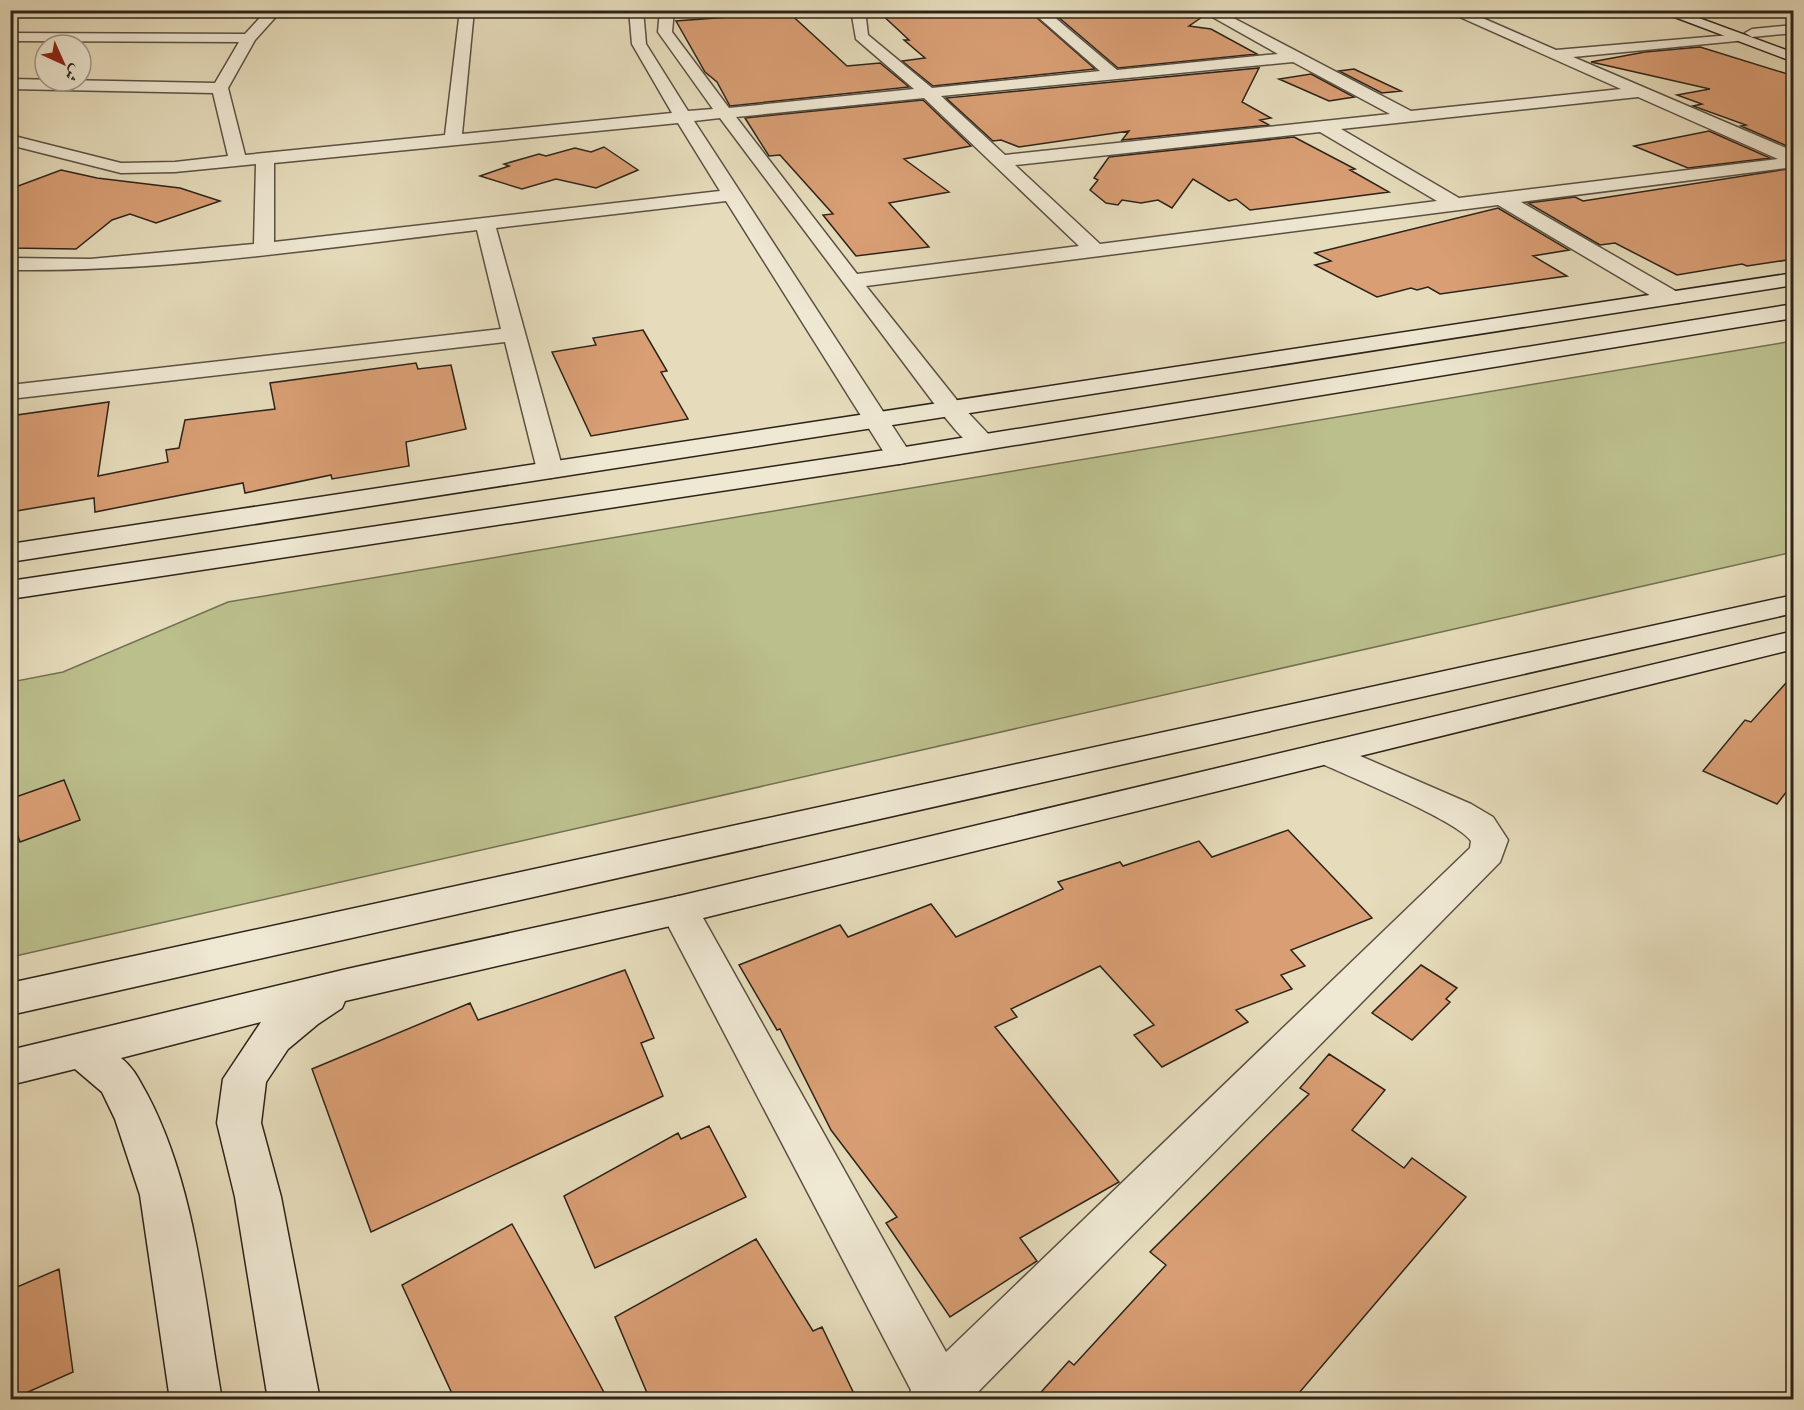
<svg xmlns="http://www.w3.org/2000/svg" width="1804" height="1410" font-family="'IM FELL French Canon',Amiri,serif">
  <rect width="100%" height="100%" fill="#e6dcbb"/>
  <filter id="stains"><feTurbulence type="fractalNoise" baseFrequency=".00333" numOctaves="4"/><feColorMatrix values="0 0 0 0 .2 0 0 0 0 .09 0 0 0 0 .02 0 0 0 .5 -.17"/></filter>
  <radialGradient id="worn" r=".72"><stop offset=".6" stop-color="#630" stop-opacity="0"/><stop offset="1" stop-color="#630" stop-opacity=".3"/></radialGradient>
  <path fill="#bbbf8c" stroke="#747154" stroke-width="1.5" d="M 1793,341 L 1793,552 L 11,957 L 11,682 L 63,672 L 228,602 Z"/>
  <path fill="#d99e74" stroke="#2d231b" stroke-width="1.5" d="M 762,10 L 786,10 L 847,66 L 880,63 L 909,87 L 730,106 L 717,82 L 705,72 L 676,21 L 756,15 Z
    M 877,10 L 1028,10 L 1095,69 L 933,86 L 902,61 L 925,58 L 904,40 L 909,40 Z
    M 1050,10 L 1198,10 L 1205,15 L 1189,26 L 1211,29 L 1257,54 L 1118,68 Z
    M 1700,47 L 1794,76 L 1794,149 L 1741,126 L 1746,125 L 1693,106 L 1702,104 L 1677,95 L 1710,89 L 1591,62 L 1645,52 Z
    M 1259,68 L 1242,102 L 1271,118 L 1260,120 L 1269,125 L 1122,140 L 1129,131 L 1019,147 L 1001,140 L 993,141 L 946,98 Z
    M 1354,69 L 1401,91 L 1382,93 L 1339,71 Z
    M 1311,74 L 1354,97 L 1329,101 L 1279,79 Z
    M 923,100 L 971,146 L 904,159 L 949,192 L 889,203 L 929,247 L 856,256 L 823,215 L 833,214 L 780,155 L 769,156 L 745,118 Z
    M 1709,131 L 1770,158 L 1688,168 L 1634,146 Z
    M 1294,137 L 1355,169 L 1350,170 L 1389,192 L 1250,210 L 1236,199 L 1229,201 L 1193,179 L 1172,208 L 1158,200 L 1141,203 L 1122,200 L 1118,205 L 1106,203 L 1090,190 L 1098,180 L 1094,178 L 1109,157 Z
    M 604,147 L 638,170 L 596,188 L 556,179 L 522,189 L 480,176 L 509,166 L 504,164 L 539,154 L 546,156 L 575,148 L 591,152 Z
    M 1794,168 L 1794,259 L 1747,266 L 1742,264 L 1677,275 L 1615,243 L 1600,245 L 1528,203 L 1575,197 L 1583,201 Z
    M 61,170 L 97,178 L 180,188 L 220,201 L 156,223 L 130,214 L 112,220 L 76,249 L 10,248 L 10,189 Z
    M 1498,208 L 1569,250 L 1533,256 L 1567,276 L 1440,294 L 1428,287 L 1417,290 L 1411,288 L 1377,297 L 1315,265 L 1331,261 L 1315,253 Z
    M 643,330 L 667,371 L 661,372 L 688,419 L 591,436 L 552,352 L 596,345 L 593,338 Z
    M 416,363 L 418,369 L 451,365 L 466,429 L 406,442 L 409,466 L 332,479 L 331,475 L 245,493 L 243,483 L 95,512 L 94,498 L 10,512 L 10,416 L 109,402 L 98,476 L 168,462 L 166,450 L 179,448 L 185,420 L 275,409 L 270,383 Z
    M 1794,674 L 1794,782 L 1777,804 L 1703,771 L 1745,720 L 1751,722 Z
    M 64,780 L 80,820 L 20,842 L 10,814 L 10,799 Z
    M 1288,830 L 1372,918 L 1291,950 L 1305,966 L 1281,975 L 1292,989 L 1236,1010 L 1248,1022 L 1162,1067 L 1134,1035 L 1154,1025 L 1100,966 L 1011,1009 L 1017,1017 L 995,1027 L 1119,1182 L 1020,1238 L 1037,1261 L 950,1317 L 886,1223 L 897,1217 L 831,1130 L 780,1029 L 777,1030 L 739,965 L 840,925 L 848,937 L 931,904 L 956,937 L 1063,889 L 1058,882 L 1120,862 L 1123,866 L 1199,841 L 1212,857 Z
    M 1421,965 L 1457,988 L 1446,999 L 1450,1002 L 1412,1040 L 1372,1013 Z
    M 625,970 L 654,1038 L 641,1043 L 663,1096 L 371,1232 L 312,1069 L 470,1003 L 478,1020 Z
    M 1329,1054 L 1385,1090 L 1352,1130 L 1404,1168 L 1412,1158 L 1466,1197 L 1293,1400 L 1034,1400 L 1069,1361 L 1074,1365 L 1166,1265 L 1150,1252 L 1309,1094 L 1300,1088 Z
    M 709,1126 L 746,1197 L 595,1268 L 564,1196 L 678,1133 L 681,1139 Z
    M 512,1224 L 582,1351 L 608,1400 L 455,1400 L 402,1285 Z
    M 756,1239 L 813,1331 L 822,1327 L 857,1400 L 650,1400 L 615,1317 Z
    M 59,1269 L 73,1372 L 10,1400 L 10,1290 Z"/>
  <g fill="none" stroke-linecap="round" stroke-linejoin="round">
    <defs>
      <path id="street" d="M 267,10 L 282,10 L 255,40 L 228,88 L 245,155 L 445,135 L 460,10 L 474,10 L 462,134 L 672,113 L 632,44 L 629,10 L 643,10 L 646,44 L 688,111 L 713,109 L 658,32 L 660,10 L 674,10 L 672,32 L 729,108 L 914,89 L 856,39 L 851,10 L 865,10 L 868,35 L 932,88 L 1100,71 L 1030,10 L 1046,10 L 1117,70 L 1278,54 L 1200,10 L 1218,10 L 1411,111 L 1621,89 L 1444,10 L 1464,10 L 1556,50 L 1742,34 L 1744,37 L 1737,41 L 1573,57 L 1793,151 L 1794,165 L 1786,168 L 1521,202 L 1679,293 L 1682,298 L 1679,303 L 1663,303 L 1498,205 L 866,286 L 960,404 L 992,438 L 996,443 L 992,448 C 970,454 956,429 942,414 L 720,118 L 694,121 L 912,456 L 908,462 L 899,464 L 890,462 L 726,201 L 496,228 L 563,470 L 559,476 L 550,478 L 541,476 L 537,470 L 505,342 L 10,399 L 10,385 L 501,329 L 477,230 C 322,248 167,272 10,270 L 10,258 L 90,259 L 254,244 L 256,164 L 175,172 L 121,173 L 10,145 L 10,135 L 121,163 L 175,162 L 228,156 L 213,93 L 10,89 L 10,79 L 215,83 L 239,42 L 10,41 L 10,33 L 245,34 ZM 1293,62 L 1390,114 L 1005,155 L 941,96 ZM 1638,97 L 1778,159 L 1459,198 L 1341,129 ZM 924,98 L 1079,246 L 857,274 L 736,117 ZM 678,123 L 720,191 L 274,242 L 274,163 ZM 1320,132 L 1437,201 L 1100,244 L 1015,165 Z
        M 1794,25 L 1794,33 L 1752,37 L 1745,33 L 1752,29 Z
        M 1328,742 L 1471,804 L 1493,817 L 1508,840 L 1500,862 L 970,1400 L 907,1400 L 911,1390 L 660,910 L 665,900 L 679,896 L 693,900 L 946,1352 L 1470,848 L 1471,841 C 1457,820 1345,775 1316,761 L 1311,753 L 1316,745 Z"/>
      <path id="secondary" d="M 1656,10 L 1677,10 L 1794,53 L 1794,62 Z
        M 1794,273 L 1794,285 L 10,562 L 10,544 Z
        M 1794,304 L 1794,318 L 899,464 L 10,599 L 10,581 L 899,448 Z
        M 1794,595 L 1794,613 L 10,1015 L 10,983 Z
        M 1794,631 L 1794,649 L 679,924 L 345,1001 L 342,1008 L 318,1024 L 288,1049 L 266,1082 L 261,1123 L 281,1197 L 320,1400 L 268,1400 L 235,1197 L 217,1123 L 223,1079 L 261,1022 L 121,1058 C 134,1068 139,1080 147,1094 C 196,1187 204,1298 222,1400 L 170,1400 L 140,1195 L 115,1119 L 102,1092 L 75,1069 L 10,1085 L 10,1050 L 347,969 L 679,896 Z"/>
    </defs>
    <use href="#street" stroke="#5b5143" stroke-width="3"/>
    <use href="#secondary" stroke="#2d231b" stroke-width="3"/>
    <use href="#street" fill="#efe8d3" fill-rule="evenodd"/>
    <use href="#secondary" fill="#efe8d3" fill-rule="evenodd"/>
  </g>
  <rect width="1804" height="1410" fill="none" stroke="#e6dcbb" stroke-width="36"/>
  <rect x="12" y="12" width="1780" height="1386" fill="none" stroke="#2d231b" stroke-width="3"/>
  <rect x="18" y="18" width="1768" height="1374" fill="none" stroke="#2d231b" stroke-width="1.5"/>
  <g transform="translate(63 63) rotate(135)"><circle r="28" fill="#efe8d3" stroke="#a19989" stroke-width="1.5"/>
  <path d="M0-4.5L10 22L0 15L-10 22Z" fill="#8f2418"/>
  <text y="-9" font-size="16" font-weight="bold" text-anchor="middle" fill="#2d231b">ش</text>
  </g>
  <rect width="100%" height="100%" filter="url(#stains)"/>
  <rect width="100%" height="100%" fill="url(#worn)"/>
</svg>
